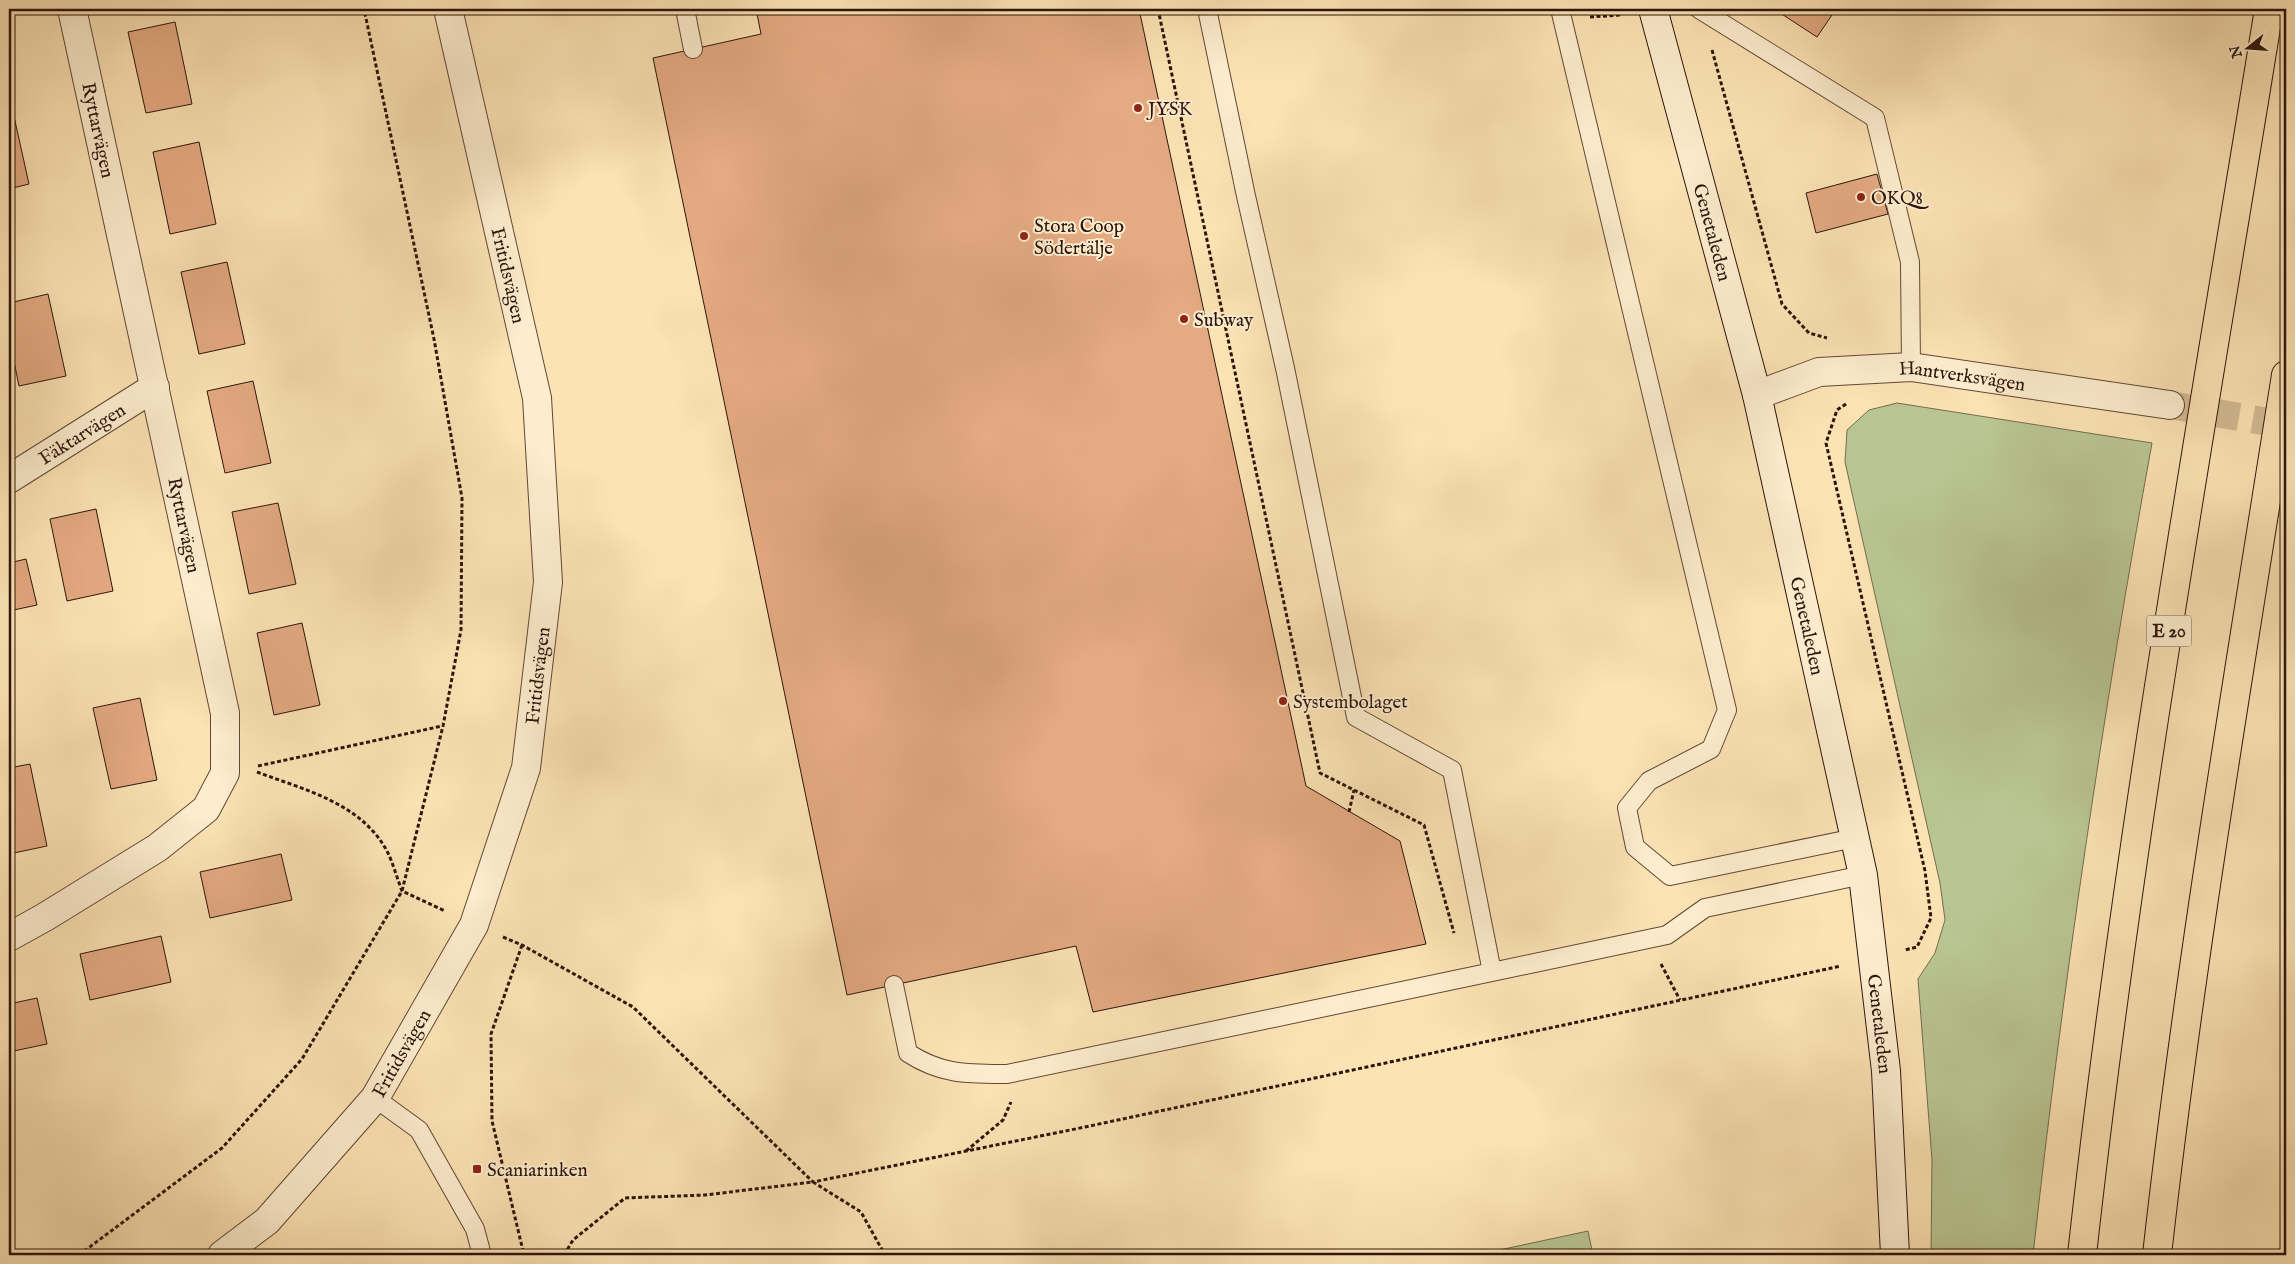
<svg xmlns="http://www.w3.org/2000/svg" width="2295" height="1264" font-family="'IM FELL English',serif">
  <rect width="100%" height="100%" fill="#fce3b4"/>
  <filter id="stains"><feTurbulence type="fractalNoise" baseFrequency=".004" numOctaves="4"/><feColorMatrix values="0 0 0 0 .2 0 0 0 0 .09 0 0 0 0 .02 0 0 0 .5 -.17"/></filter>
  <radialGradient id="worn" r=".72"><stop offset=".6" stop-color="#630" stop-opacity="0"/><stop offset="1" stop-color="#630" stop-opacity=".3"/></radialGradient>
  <path fill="#b9c592" stroke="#736d50" d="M 1897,403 L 2152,443 C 2103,712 2063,984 2033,1255 L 1931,1255 L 1932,1160 L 1918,979 L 1935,953 L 1945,920 L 1940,883 L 1845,462 L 1847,430 L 1869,410 Z
    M 1588,1231 L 1593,1255 L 1476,1255 Z"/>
  <path fill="#e4aa82" stroke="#2d150d" d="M 756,9 L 1139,9 L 1306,786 L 1400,841 L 1426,944 L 1093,1012 L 1076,946 L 847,995 L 653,58 L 761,34 Z
    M 1774,9 L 1836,9 L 1817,37 Z
    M 175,22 L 192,104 L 146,113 L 128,32 Z
    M 9,103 L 11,103 L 29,184 L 9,189 Z
    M 199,142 L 216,224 L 170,234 L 153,152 Z
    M 1877,174 L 1888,214 L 1816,233 L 1806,193 Z
    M 227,262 L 245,344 L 199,354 L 181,272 Z
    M 48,294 L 66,376 L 19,386 L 9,337 L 9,303 Z
    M 253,381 L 271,463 L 225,473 L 207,391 Z
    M 278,503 L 296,584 L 249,594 L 232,512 Z
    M 96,509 L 113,591 L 67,601 L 50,519 Z
    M 26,559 L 37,605 L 9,611 L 9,563 Z
    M 302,623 L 320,705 L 274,715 L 257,633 Z
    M 140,698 L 157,780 L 111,789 L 93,708 Z
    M 30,764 L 47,846 L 9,854 L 9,768 Z
    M 281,854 L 292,900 L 210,918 L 200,872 Z
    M 161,936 L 171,982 L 90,1000 L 80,954 Z
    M 37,998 L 47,1044 L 9,1052 L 9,1004 Z"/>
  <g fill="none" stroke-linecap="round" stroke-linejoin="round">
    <path stroke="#d3ba93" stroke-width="28" stroke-dasharray="28 14" stroke-linecap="butt" d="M 2170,405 L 2286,425"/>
    <defs>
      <path id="service" d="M 685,9 L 693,49
        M 1207,9 L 1246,196 L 1285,368 L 1356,717 L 1452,770 L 1492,972 L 1667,935 L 1705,908 L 1863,875
        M 1560,9 L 1727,710 L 1711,749 L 1649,781 L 1627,808 L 1635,847 L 1670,876 L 1855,838
        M 1699,9 L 1875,118 L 1910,262 L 1911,367
        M 894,985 L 908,1053 C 942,1075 968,1074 1007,1074 L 1492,972
        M 375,1098 L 419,1130 L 475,1229 L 482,1255"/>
      <g id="minor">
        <path id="s1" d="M 1757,395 L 1819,372 L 1911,367 L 2170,405"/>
        <path id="s2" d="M 9,479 L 155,387"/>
        <path d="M 9,937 L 45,917 L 157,848 L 206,809 L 225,773 L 225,713 L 72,9"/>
        <path id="s3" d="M 222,1255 L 267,1221 L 375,1098 L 474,925 L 526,768 L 548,582 L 537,398 L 448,9"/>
      </g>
      <g id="secondary">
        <path id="s4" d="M 1653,9 L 1757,395 L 1863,875 L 1886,1071 L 1895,1255"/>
      </g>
      <path id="motorway" d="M 2082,1255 C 2128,838 2202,423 2269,9
        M 2157,1255 C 2190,960 2240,668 2286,375"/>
    </defs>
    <use href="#service" stroke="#614837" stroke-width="20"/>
    <use href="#minor" stroke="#614837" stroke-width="30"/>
    <use href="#secondary" stroke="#2d150d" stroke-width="30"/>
    <use href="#motorway" stroke="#2d150d" stroke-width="30"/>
    <path stroke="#2d150d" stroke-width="3" stroke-dasharray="4 2.5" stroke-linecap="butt" d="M 1158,9 L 1320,773 L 1424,825 L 1454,933
      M 1590,17 L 1621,15
      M 1712,50 L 1782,304 L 1809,333 L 1827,338
      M 1161,112 L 1179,108
      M 1846,404 L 1837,410 L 1826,443 L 1925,871 L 1931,918 L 1917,947 L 1905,950
      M 258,766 L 442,726
      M 257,772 C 305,790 361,803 387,851 C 393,863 397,878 402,891 L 445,911
      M 1349,812 L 1354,790
      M 503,937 L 522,945 L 633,1007 L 813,1182 L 1085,1127 L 1841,966
      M 522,945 L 491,1034 L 492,1121 L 524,1255
      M 1661,964 L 1680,1000
      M 966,1151 L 1003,1120 L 1011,1102
      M 79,1255 L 222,1148 L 302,1059 L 402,891 L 443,726 L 461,630 L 462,498 L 434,339 L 364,9
      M 564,1255 L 573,1240 L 625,1198 L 705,1195 L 813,1182 L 861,1212 L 885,1255"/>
    <use href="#service" stroke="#fdedce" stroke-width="18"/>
    <use href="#minor" stroke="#fdedce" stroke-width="28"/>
    <use href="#secondary" stroke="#fdedce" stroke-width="28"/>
    <use href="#motorway" stroke="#fce3b4" stroke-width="28"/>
  </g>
  <g fill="#8f2418" stroke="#fdedce" stroke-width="2">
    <circle cx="1138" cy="108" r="5"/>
    <circle cx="1861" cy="197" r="5"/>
    <circle cx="1024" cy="236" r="5"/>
    <circle cx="1184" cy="319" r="5"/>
    <circle cx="1283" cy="701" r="5"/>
    <rect x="472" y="1164" width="10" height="10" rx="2.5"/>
  </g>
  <g text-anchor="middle" stroke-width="4" stroke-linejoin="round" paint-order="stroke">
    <rect fill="#fdedce" stroke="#6b5647" stroke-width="1" x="2146.5" y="615.5" width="45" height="31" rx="4"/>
    <g font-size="18" font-weight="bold" fill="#2d150d">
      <text x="2169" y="637">E 20</text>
    </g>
    <g font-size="19" fill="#2d150d" stroke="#fdedce" text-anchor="start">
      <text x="1148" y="115">JYSK</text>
      <text x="1871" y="204">OKQ8</text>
      <text x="1034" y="232">Stora Coop<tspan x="1034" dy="22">Södertälje</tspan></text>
      <text x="1194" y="326">Subway</text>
      <text x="1293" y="708">Systembolaget</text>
      <text x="487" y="1176">Scaniarinken</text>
    </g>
    <g font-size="19" fill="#2d150d" stroke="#fdedce">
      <text transform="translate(99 130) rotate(78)" y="7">Ryttarvägen</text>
      <text dy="7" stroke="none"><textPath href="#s4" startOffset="231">Genetaleden</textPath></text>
      <text transform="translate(509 275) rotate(77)" y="7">Fritidsvägen</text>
      <text dy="7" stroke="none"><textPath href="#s1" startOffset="210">Hantverksvägen</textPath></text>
      <text dy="7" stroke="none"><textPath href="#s2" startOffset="86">Fäktarvägen</textPath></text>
      <text transform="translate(185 525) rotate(78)" y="7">Ryttarvägen</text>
      <text dy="7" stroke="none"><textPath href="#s4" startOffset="636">Genetaleden</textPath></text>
      <text dy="7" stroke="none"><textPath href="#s3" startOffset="678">Fritidsvägen</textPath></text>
      <text dy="7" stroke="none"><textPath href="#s4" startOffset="1041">Genetaleden</textPath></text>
      <text dy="7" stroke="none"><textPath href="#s3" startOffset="272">Fritidsvägen</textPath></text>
    </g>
  </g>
  <rect width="2295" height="1264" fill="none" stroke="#fce3b4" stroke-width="30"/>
  <rect x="10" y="10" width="2275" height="1244" fill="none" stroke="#2d150d" stroke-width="2.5"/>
  <rect x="15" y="15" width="2265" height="1234" fill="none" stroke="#2d150d"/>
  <g transform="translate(2248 48) rotate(253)" stroke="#fdedce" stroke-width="4" paint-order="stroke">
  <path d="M0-4L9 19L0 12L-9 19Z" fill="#2d150d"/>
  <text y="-8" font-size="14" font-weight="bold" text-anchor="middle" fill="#2d150d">N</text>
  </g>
  <rect width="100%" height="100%" filter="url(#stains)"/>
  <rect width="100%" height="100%" fill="url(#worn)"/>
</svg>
